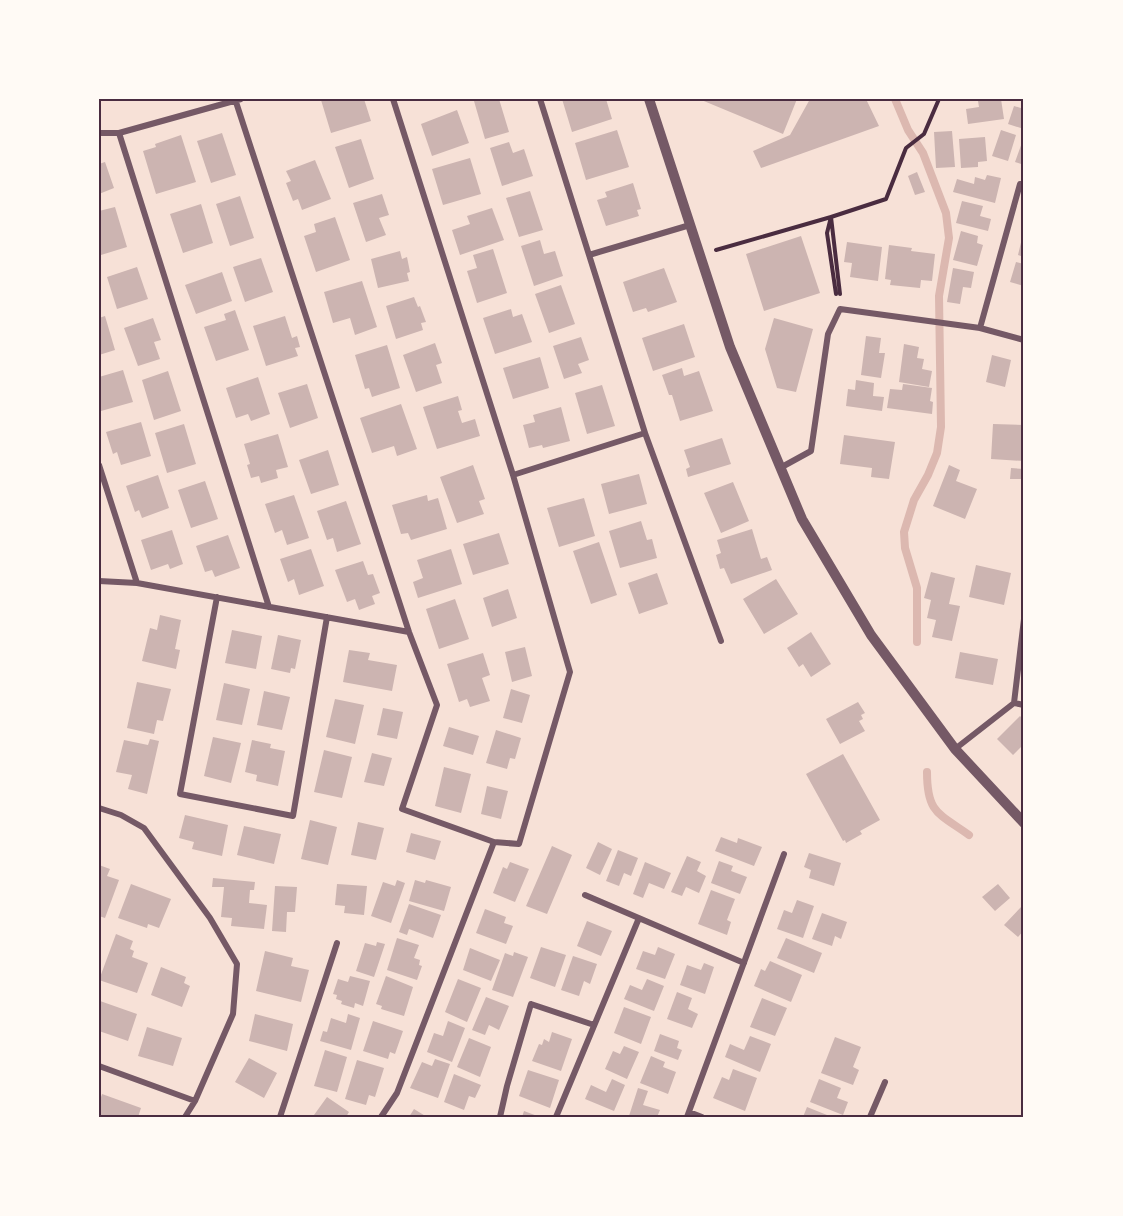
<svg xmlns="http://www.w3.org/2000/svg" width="1123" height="1216" font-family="Cabin,sans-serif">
  <rect width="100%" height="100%" fill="#f7e1d7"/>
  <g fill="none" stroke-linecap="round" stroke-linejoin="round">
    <path stroke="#dcb8b0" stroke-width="8" d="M 895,99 L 908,130 L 923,153 L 946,213 L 949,238 L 939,296 L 941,427 L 937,453 L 928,475 L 914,500 L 904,532 L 905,548 L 917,588 L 917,642
      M 927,772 C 927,813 938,813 969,835"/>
  </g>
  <path fill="#ccb4b1" d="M 324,99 L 364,99 L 371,121 L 331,133 L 321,100 Z
    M 480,99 L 499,99 L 509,132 L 485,139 L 474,101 Z
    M 562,99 L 606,99 L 612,119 L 572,132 Z
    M 699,99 L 797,99 L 783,134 Z
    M 810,99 L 866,99 L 879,126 L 761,168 L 753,151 L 790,135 Z
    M 1001,99 L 1004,119 L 968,124 L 966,109 L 979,107 L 978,101 Z
    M 1014,106 L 1024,109 L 1024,129 L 1008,124 Z
    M 457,110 L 469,143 L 432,156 L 421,124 Z
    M 617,130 L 629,167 L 586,180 L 575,143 Z
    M 1001,130 L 1016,135 L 1008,161 L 992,156 Z
    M 952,131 L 955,167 L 936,168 L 934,132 Z
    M 222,133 L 236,175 L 211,183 L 197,141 Z
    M 181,135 L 196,182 L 156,194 L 143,151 L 156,147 L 155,144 Z
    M 985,137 L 987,161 L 978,162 L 978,167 L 961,168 L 959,139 Z
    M 1024,137 L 1024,165 L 1015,162 Z
    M 361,139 L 374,179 L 349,188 L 335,147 Z
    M 509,142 L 513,153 L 524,149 L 533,176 L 502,186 L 490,148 Z
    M 470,158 L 481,194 L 443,205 L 432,169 Z
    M 315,160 L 331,199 L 302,210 L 298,199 L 293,201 L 286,183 L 291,181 L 286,171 Z
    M 105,162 L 114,188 L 99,194 L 99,164 Z
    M 917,172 L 925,192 L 915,195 L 908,176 Z
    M 987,175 L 1001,178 L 995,203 L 953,192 L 957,179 L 974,184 L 975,177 L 985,180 Z
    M 633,183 L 641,209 L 637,210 L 639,216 L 606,226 L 597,200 L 607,197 L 605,192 Z
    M 530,191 L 543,230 L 519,237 L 506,198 Z
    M 382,194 L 389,215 L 379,218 L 386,235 L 366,242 L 353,203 Z
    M 240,196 L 254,238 L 230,246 L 216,204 Z
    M 962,201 L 983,206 L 980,216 L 991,219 L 988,231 L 956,223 Z
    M 201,204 L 213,243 L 183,253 L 170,214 Z
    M 115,207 L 127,247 L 101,255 L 99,211 Z
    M 492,208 L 504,240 L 460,255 L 452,230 L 470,224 L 467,216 Z
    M 335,217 L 350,260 L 316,272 L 304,236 L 316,232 L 314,224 Z
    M 961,231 L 978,236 L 977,243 L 983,245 L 977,266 L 953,260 Z
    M 1023,234 L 1024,234 L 1024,257 L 1018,255 Z
    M 801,236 L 820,293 L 764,311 L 746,254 Z
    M 540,240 L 544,254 L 555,251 L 563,276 L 534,286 L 521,246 Z
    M 847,242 L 882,247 L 878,281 L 850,277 L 852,263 L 844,262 Z
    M 889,245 L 912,248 L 911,251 L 935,254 L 932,281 L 921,280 L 920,288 L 890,285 L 891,280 L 885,279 Z
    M 493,249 L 507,293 L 477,303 L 467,271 L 477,268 L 473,255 Z
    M 400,251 L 402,259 L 407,257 L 410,272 L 407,273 L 409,281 L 378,288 L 371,259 Z
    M 261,258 L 273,292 L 245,302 L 233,267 Z
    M 1016,262 L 1024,264 L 1024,286 L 1010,282 Z
    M 137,267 L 148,299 L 117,309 L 107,277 Z
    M 664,268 L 677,302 L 648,312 L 646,308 L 633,312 L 623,282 Z
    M 953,268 L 974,272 L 971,288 L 963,287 L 960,304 L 947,302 Z
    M 222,272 L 232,301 L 196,314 L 185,285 Z
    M 362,281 L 377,327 L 355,335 L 350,318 L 333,323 L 324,292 Z
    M 561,285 L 575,324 L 549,333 L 535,294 Z
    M 414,297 L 418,307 L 420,306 L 426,322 L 421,323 L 423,330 L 396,339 L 386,306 Z
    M 511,309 L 513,317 L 522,314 L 532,342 L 495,354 L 483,318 Z
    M 235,310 L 249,350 L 216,361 L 204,327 L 226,320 L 224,314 Z
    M 105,316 L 115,350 L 99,355 L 99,318 Z
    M 285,316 L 292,338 L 297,336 L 300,347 L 295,348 L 298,356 L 266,366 L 253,326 Z
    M 153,318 L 161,340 L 154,342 L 160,359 L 138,366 L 124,328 Z
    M 774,318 L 813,329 L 796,392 L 777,388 L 765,349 Z
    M 684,324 L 695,357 L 653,371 L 642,338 Z
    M 866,336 L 881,338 L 879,353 L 885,353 L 881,378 L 861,375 Z
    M 581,337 L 589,360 L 578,364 L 582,373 L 564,379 L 553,346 Z
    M 435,343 L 442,363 L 436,365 L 442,383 L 416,392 L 403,355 Z
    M 904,344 L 919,347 L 917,358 L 924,359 L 922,369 L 932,371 L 929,387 L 899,382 Z
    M 387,345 L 400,388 L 372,397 L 369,388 L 365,389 L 355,355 Z
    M 992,355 L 1011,360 L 1005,387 L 986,382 Z
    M 540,357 L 549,388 L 513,399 L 503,368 Z
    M 682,368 L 684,376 L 699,371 L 713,411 L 680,421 L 672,395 L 669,395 L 662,375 Z
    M 123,370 L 133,402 L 101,411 L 99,377 Z
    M 168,371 L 181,411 L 154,420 L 142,380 Z
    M 258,377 L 270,414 L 251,421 L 248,414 L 236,418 L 226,388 Z
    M 856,380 L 874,383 L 873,396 L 884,397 L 882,411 L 846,406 L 848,389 L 855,390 Z
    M 307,384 L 318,418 L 290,428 L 278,393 Z
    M 903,384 L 932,388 L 930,401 L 933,402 L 932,414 L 887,408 L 890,389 L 902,390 Z
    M 602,385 L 615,426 L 587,434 L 575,393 Z
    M 458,396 L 462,410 L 458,411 L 462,423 L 475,419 L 480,436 L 437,449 L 423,407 Z
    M 401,404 L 417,449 L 397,456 L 394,446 L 372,453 L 360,418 Z
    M 561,407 L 570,441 L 543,448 L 542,445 L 529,448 L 523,425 L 535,422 L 533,415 Z
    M 141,422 L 151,456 L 121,465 L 117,452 L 113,454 L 106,432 Z
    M 184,424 L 196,464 L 167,473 L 155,433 Z
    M 993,424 L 1024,425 L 1024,461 L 991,459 Z
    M 278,434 L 288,467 L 276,470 L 278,478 L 261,483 L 259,476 L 251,478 L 247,465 L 250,464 L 244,444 Z
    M 844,435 L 895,442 L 889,479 L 871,477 L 872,468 L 840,464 Z
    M 722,438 L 731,464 L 688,477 L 686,469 L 690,467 L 684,450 Z
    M 328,450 L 339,485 L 311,494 L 299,460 Z
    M 473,465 L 485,499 L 479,501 L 484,514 L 457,523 L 440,477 Z
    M 949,465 L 960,470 L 956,481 L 977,489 L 965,519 L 933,506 Z
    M 1011,468 L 1024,469 L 1024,479 L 1010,479 Z
    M 639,474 L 647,504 L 609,514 L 601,484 Z
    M 158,475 L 169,508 L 142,518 L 139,510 L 135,512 L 126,486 Z
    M 205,481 L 218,519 L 191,528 L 178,490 Z
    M 733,482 L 749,521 L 721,533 L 704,493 Z
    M 294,495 L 309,538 L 287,545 L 282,530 L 275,533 L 265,504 Z
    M 427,495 L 428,501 L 438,498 L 447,529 L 411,540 L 408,533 L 401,534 L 392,505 Z
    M 584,498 L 595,536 L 559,547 L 547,508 Z
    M 346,501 L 361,544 L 337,552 L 333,538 L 327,540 L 317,511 Z
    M 641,521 L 647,540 L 652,539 L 657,558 L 620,568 L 609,531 Z
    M 752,529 L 761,559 L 767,557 L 772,570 L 731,584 L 724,568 L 720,569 L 716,555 L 721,553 L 717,540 Z
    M 172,530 L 183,564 L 170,569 L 168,564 L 151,570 L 141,540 Z
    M 499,533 L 509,564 L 473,575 L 463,544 Z
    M 228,535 L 240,568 L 215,577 L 212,570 L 205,572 L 196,546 Z
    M 599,542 L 617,595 L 591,604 L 573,551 Z
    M 311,549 L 324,586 L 299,595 L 294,579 L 288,582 L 280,559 Z
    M 451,549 L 462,584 L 418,598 L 413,582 L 423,578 L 417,560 Z
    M 363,561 L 368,575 L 373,574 L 380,593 L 372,596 L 375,604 L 359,610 L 355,599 L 347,602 L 335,570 Z
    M 976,565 L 1011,573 L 1004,605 L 969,597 Z
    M 931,572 L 955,578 L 949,604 L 960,606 L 952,641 L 932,637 L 936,620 L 927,618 L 931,600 L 924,598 Z
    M 657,573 L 668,604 L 639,614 L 628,583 Z
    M 776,579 L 798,614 L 764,634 L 743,599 Z
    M 508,589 L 517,618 L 492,627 L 483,598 Z
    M 455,599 L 469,639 L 439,649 L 426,609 Z
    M 160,615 L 181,620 L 175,649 L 180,650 L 176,669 L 142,661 L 150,628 L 157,630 Z
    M 232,630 L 262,636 L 256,669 L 225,663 Z
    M 811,632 L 831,664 L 811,677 L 803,664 L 799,667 L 787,648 Z
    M 278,635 L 301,640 L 295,669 L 291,668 L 290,673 L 271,669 Z
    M 525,647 L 532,676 L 512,682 L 505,652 Z
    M 349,650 L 370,653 L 368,660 L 397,665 L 392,691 L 343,682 Z
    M 960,652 L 998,659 L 993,685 L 955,678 Z
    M 483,653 L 490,675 L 482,678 L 490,701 L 470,707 L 467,699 L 459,702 L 447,664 Z
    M 137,682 L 171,689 L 163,721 L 157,720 L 154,734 L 127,728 Z
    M 224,683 L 250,689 L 242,725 L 216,720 Z
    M 511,689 L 530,695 L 522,723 L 503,718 Z
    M 264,691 L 290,697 L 282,730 L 257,725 Z
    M 335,699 L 364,705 L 355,744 L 326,737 Z
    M 858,702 L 865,713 L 861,715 L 863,719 L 859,721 L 865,731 L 840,744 L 826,719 Z
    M 383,708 L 403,712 L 397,739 L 377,735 Z
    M 1020,716 L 1024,720 L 1024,744 L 1013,755 L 997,739 Z
    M 449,727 L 479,736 L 473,755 L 443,746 Z
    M 496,730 L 521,738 L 515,759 L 510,758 L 507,769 L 486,763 Z
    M 213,737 L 241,743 L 231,783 L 204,776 Z
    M 150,739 L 159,741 L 147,794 L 128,789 L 132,775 L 116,772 L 124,740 L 148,745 Z
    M 252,740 L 271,744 L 270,748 L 285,751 L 278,786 L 256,781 L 257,775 L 245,772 Z
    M 324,750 L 352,757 L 342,798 L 314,792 Z
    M 372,753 L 392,758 L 384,786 L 364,782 Z
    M 843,754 L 880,820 L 860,831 L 862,834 L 846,843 L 845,840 L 843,841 L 806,774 Z
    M 444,767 L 471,774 L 461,813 L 435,806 Z
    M 487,786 L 508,791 L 501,819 L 481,814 Z
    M 185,815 L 228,825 L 222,856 L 192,849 L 194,842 L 179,838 Z
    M 310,820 L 337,827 L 328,865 L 301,859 Z
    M 358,822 L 384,828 L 376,860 L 351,855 Z
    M 244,826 L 281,834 L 274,864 L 237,855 Z
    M 411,833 L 441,841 L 435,860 L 406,852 Z
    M 721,837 L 737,843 L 738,838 L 762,847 L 754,866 L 715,851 Z
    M 598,842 L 612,849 L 600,875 L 586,868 Z
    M 552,846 L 572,855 L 547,914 L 526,906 Z
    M 618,850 L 638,858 L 631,876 L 624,873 L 619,886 L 606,881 Z
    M 809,853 L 841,863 L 834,886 L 809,878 L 811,870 L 804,867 Z
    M 687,856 L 701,862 L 697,871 L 706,876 L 699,893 L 686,887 L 682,896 L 671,892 Z
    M 719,861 L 733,866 L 731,871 L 747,877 L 740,894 L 711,883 Z
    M 510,862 L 529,869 L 515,902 L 493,893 L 503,867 L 507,869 Z
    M 645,862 L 671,873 L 664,889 L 649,883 L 643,898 L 633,894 Z
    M 99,865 L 110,869 L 107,876 L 119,880 L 105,918 L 99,916 Z
    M 213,878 L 255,882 L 254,890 L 250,890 L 249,903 L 267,905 L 264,929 L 231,926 L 232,918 L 221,917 L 224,887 L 212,887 Z
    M 397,880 L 405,883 L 391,923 L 371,916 L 383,882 L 395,886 Z
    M 415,880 L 425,883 L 426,880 L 451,887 L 444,911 L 409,901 Z
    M 131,884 L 171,899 L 159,928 L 148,924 L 147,928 L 118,918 Z
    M 337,884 L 367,886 L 364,915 L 344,913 L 345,906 L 335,905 Z
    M 998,884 L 1010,898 L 995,911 L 982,897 Z
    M 275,886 L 297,887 L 295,912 L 287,912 L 286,932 L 272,931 Z
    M 711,890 L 735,899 L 727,920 L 731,922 L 727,935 L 698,924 Z
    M 797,900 L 814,906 L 803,938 L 777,929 L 784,910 L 792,913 Z
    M 409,904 L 441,915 L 433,938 L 409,929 L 407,935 L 399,932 Z
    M 1022,906 L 1024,908 L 1024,930 L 1018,937 L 1004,925 Z
    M 485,909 L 506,917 L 504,923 L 513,926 L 506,944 L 476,933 Z
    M 822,913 L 847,922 L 841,939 L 835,936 L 832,946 L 812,939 Z
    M 587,921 L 612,931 L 601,956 L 577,946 Z
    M 116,934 L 133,941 L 130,949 L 134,951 L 132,957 L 148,963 L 137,993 L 99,980 Z
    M 397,938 L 419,945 L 414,958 L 420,960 L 419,965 L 422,966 L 417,980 L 387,970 Z
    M 786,938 L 822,953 L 814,973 L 777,958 Z
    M 377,942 L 385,944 L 374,977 L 356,971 L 365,943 L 376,946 Z
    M 541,947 L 566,955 L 555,987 L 530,978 Z
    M 658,947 L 675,954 L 665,979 L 636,969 L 643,951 L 655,955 Z
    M 470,948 L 500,960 L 491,981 L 463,970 Z
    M 265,951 L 293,958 L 291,966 L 309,970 L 301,1002 L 256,991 Z
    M 514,952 L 528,957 L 513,997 L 492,990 L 505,953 L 513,956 Z
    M 573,956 L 597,964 L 590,984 L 584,981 L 579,996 L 561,990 Z
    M 770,961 L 802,975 L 791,1002 L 754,986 L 761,969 L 765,971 Z
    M 704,963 L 714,967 L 705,994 L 680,985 L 687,965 L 701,970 Z
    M 161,967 L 186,977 L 184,983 L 190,986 L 182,1007 L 151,995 Z
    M 350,976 L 370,981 L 363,1006 L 355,1003 L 354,1008 L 341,1004 L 342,1001 L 336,999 L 337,995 L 333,994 L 338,979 L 348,982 Z
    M 386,976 L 413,987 L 404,1016 L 381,1009 L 382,1006 L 376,1004 Z
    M 458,979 L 481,988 L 467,1022 L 445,1012 Z
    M 647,979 L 664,986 L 654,1011 L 624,999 L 630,985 L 642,990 Z
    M 677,992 L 692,998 L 688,1009 L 698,1014 L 692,1028 L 667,1019 Z
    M 486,997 L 509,1006 L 499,1030 L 489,1025 L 485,1035 L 472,1030 Z
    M 762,998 L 787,1008 L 775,1036 L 750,1027 Z
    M 100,1001 L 137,1014 L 128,1041 L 99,1031 Z
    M 624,1007 L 651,1017 L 641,1044 L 614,1033 Z
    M 255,1014 L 293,1024 L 287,1051 L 249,1041 Z
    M 348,1014 L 360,1018 L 351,1050 L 320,1041 L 323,1031 L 327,1032 L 331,1018 L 346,1023 Z
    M 373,1021 L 403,1031 L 395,1054 L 390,1052 L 388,1059 L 363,1051 Z
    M 448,1021 L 465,1028 L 452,1062 L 427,1052 L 434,1033 L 443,1036 Z
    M 147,1027 L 182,1038 L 173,1066 L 138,1056 Z
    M 552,1032 L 572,1039 L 561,1071 L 532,1061 L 539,1044 L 542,1045 L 544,1039 L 549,1042 Z
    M 660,1034 L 679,1041 L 677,1048 L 682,1050 L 678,1060 L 654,1051 Z
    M 750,1036 L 771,1044 L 760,1072 L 725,1057 L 730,1044 L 744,1050 Z
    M 835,1037 L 861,1047 L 853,1067 L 859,1070 L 853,1085 L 821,1073 Z
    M 469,1038 L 491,1047 L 480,1077 L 457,1067 Z
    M 624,1046 L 639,1052 L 627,1079 L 605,1069 L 613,1051 L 620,1054 Z
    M 325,1050 L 347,1057 L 337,1092 L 314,1086 Z
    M 651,1056 L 665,1062 L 663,1067 L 676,1072 L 668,1094 L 640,1083 Z
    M 249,1058 L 277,1073 L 264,1098 L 235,1082 Z
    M 435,1059 L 450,1064 L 438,1098 L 410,1088 L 422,1062 L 432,1066 Z
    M 357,1060 L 384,1068 L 375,1097 L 369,1095 L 366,1105 L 345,1099 Z
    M 733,1069 L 757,1078 L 745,1111 L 713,1098 L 722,1077 L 729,1080 Z
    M 528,1070 L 559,1080 L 550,1108 L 519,1096 Z
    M 454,1074 L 481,1085 L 475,1098 L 469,1096 L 464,1110 L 444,1102 Z
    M 612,1079 L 625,1085 L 614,1111 L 585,1099 L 591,1085 L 606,1092 Z
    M 819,1079 L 841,1088 L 837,1098 L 848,1102 L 843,1115 L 810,1102 Z
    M 638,1088 L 648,1091 L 643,1105 L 660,1110 L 657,1117 L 629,1116 Z
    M 102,1094 L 141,1108 L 138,1117 L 99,1117 L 99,1103 Z
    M 327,1097 L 349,1112 L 346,1117 L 317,1117 L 314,1115 Z
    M 807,1107 L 827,1115 L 826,1117 L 803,1117 Z
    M 414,1109 L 427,1117 L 409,1117 Z
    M 524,1111 L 540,1117 L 522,1117 Z"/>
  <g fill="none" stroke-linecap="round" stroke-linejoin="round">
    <path stroke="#4a2c40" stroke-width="4" d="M 716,250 L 831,217 L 840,294
      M 836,294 L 827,233 L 831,217 L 886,199 L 906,148 L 924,134 L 939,99"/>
    <path stroke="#755966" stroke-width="6" d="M 235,99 L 409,632 L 437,705 L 402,809 L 494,842 L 519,844 L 570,672 L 513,475 L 645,433 L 540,99
      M 393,99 L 513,475
      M 99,133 L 119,133 L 241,99
      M 119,133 L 269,607
      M 589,255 L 690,225
      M 980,328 L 1020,184 L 1024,185
      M 645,433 L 721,641
      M 99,465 L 137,583
      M 780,468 L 811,451 L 828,334 L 840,309 L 980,328 L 1024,340
      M 99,581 L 137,583 L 409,632
      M 217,597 L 180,794 L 293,816 L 327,617
      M 1024,619 L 1014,703 L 1024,705
      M 955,749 L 1014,703
      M 99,808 L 121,815 L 144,828 L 210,918 L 237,964 L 233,1014 L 195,1101 L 185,1117
      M 585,895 L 744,963
      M 99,1066 L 195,1101
      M 689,1112 L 702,1117
      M 280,1117 L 337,943
      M 381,1117 L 397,1093 L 494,842
      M 500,1117 L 507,1086 L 531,1004 L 594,1025
      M 556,1117 L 639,918
      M 687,1117 L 784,854
      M 870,1117 L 885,1082"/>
    <path stroke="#755966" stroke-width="10" d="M 649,99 L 730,347 L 802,519 L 871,635 L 955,749 L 1024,823"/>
  </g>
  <rect width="1123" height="1216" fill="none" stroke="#fffaf5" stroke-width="201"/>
  <rect x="100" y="100" width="922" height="1016" fill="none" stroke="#4a2c40" stroke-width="2"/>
</svg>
